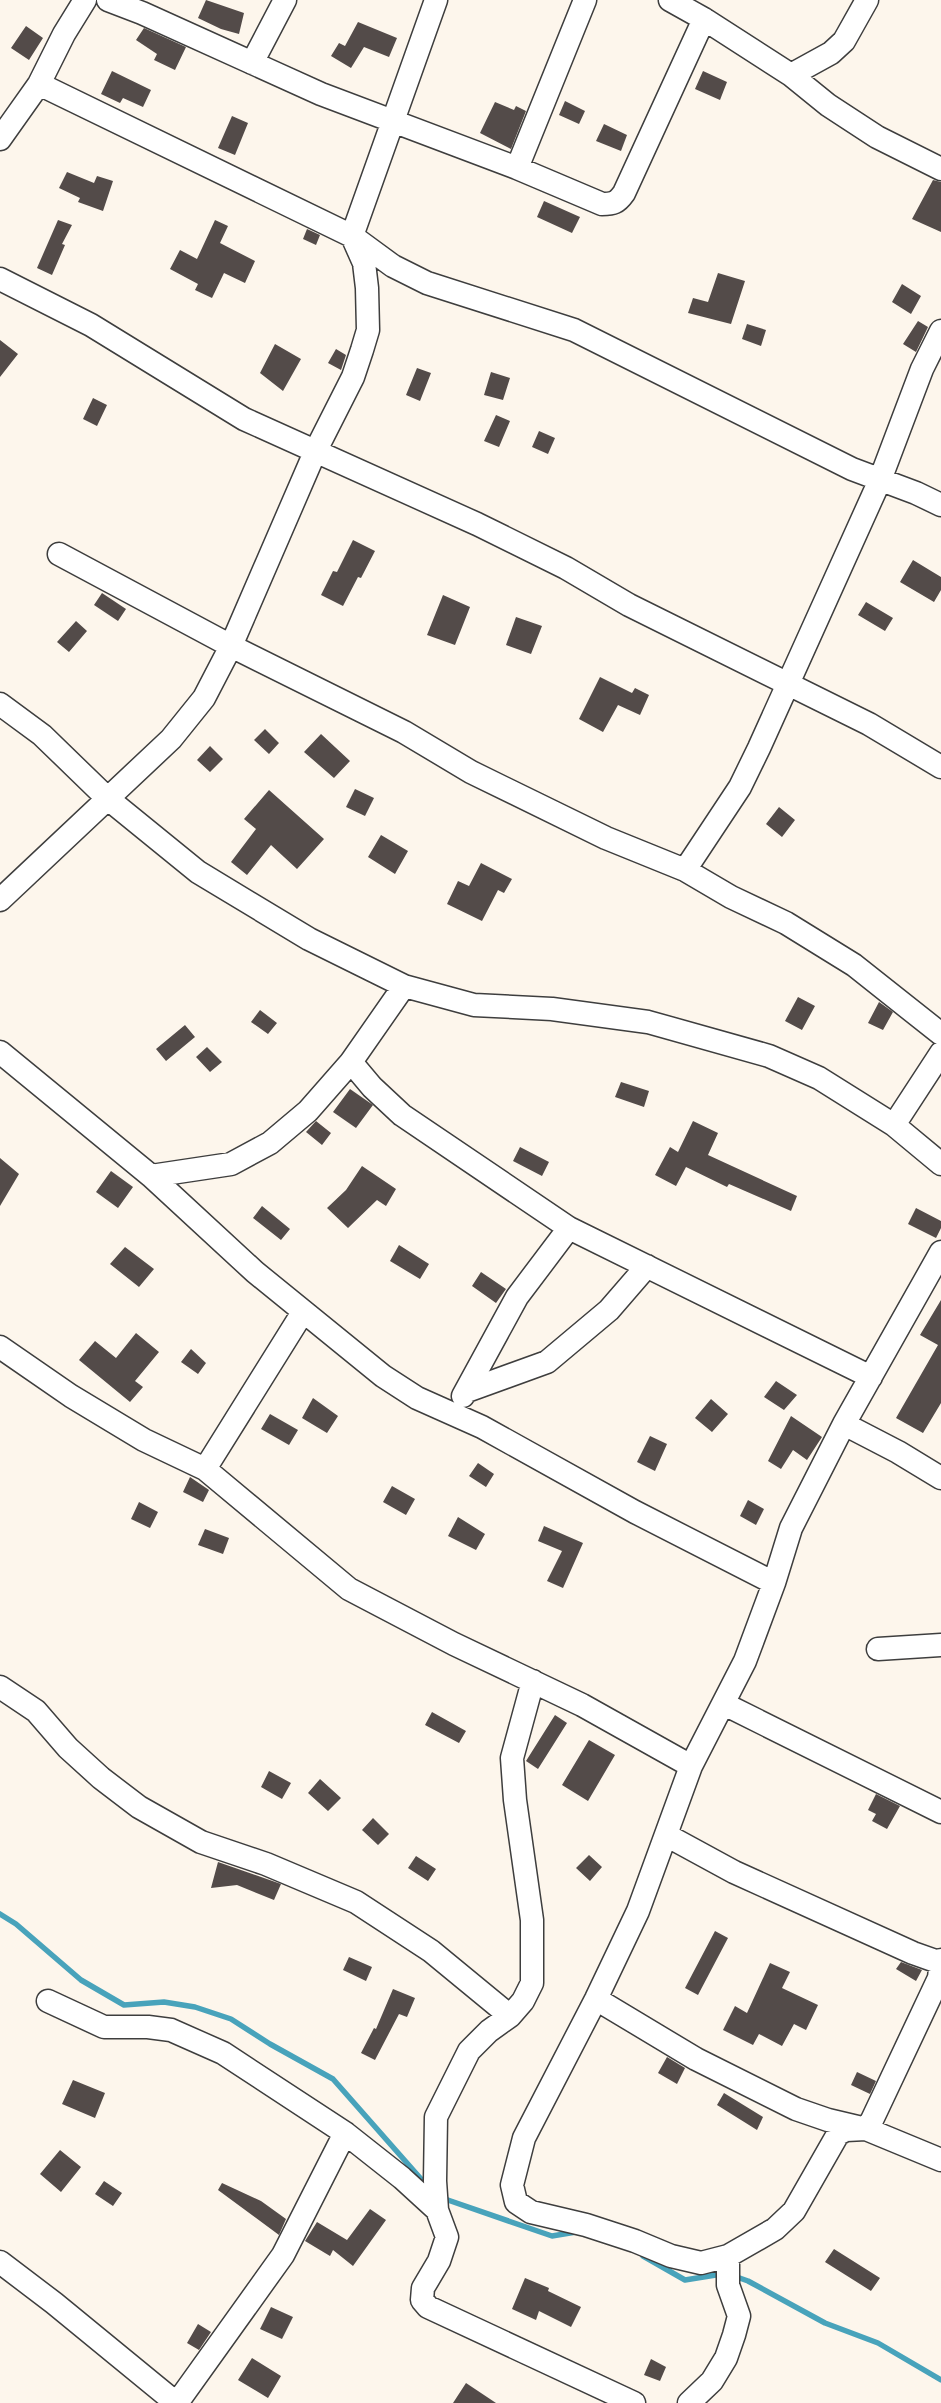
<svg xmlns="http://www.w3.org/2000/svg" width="941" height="2403" font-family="Merriweather,serif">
  <rect width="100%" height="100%" fill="#fdf6ec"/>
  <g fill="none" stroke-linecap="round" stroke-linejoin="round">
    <path stroke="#48a3bb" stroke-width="5.5" d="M 0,1914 L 16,1924 L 81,1980 L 124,2005 L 164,2002 L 195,2007 L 231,2019 L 270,2044 L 333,2079 L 429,2188
      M 442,2198 L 552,2236 L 576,2232
      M 643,2256 L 685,2280 L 722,2274
      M 734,2276 L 748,2281 L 825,2323 L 878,2343 L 941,2380"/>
  </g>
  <path fill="#534b49" d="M 206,0 L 244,13 L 239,34 L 221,29 L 198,18 Z
    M 358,22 L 397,38 L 389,57 L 364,47 L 351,68 L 331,56 L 339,43 L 345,46 Z
    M 26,26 L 43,38 L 29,60 L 11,48 Z
    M 144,28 L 186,47 L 175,70 L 154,60 L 157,54 L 136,40 Z
    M 112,71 L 151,90 L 143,107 L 123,98 L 120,103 L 101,94 Z
    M 703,71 L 727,82 L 720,100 L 695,89 Z
    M 565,101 L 585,111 L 579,124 L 559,115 Z
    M 495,102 L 514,110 L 516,106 L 526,111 L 511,149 L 480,133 Z
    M 232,116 L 248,123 L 235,155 L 218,148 Z
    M 604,124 L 627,135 L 621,151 L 596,141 Z
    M 67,172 L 94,183 L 97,176 L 113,181 L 103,211 L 78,202 L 80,198 L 59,188 Z
    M 933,180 L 941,182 L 941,232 L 912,219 Z
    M 544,201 L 580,217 L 572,233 L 537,217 Z
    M 58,220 L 72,225 L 62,244 L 65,245 L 52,275 L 37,268 Z
    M 215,220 L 228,226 L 220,243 L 255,261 L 245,283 L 224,273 L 212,298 L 195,290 L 198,284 L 170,269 L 180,250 L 197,259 Z
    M 307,229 L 320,235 L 316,245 L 303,239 Z
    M 718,273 L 745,281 L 731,324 L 688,313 L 693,298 L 708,302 Z
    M 902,284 L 921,296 L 911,314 L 892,302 Z
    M 918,321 L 928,327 L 916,352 L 903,344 Z
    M 747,324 L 766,330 L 761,346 L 742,339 Z
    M 0,340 L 18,354 L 0,377 Z
    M 275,344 L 301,359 L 283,391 L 260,373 Z
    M 336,349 L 346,355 L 341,370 L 328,363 Z
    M 417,368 L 431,373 L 420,401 L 406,395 Z
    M 491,372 L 510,378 L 503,400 L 484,395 Z
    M 93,398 L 107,405 L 97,426 L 83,419 Z
    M 496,415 L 510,421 L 499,447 L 484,441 Z
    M 539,431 L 555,438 L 548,454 L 532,447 Z
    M 353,540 L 375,551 L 361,578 L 358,577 L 343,606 L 321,595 L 333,571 L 337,572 Z
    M 913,560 L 941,577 L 941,590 L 934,602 L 900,582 Z
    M 102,593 L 126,609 L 118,621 L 94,605 Z
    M 443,595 L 470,607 L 455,645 L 427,635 Z
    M 866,602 L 893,618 L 885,631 L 858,615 Z
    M 516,617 L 542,626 L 531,654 L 506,645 Z
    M 76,621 L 87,631 L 69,652 L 57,642 Z
    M 600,677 L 632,693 L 635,688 L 649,695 L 640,715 L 618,705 L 603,732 L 579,719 Z
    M 265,729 L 279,743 L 269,754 L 254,740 Z
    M 321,734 L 350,761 L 334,778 L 304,752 Z
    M 210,746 L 223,759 L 210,772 L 197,760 Z
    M 355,789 L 374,798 L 365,816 L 346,807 Z
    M 269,790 L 324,839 L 297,869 L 271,845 L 247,875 L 231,862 L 256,829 L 244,819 Z
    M 779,807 L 795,820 L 782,837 L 766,824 Z
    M 381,835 L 408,851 L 395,874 L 368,857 Z
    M 481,863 L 512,879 L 504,893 L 498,890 L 482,921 L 447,904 L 458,881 L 469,886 Z
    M 798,997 L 815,1006 L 802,1030 L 785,1021 Z
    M 879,1002 L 893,1012 L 883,1030 L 868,1023 Z
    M 260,1010 L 277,1023 L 268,1034 L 251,1022 Z
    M 185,1025 L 195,1037 L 166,1061 L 156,1049 Z
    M 207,1047 L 222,1062 L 210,1072 L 196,1057 Z
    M 621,1082 L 649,1091 L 644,1107 L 615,1097 Z
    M 350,1089 L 373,1105 L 356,1128 L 333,1112 Z
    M 316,1121 L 331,1133 L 322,1145 L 306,1132 Z
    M 693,1121 L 718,1133 L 708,1155 L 797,1196 L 791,1211 L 729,1184 L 727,1187 L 686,1167 L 676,1186 L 655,1175 L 670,1147 L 678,1152 Z
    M 520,1147 L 549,1162 L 542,1176 L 513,1161 Z
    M 0,1158 L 19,1174 L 0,1206 Z
    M 362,1166 L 396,1189 L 386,1206 L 377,1200 L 348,1228 L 327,1208 L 346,1190 Z
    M 111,1171 L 133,1187 L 118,1208 L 96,1192 Z
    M 262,1206 L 290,1229 L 281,1240 L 253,1218 Z
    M 916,1208 L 941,1221 L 941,1228 L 936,1238 L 908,1224 Z
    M 399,1245 L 429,1264 L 420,1279 L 390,1261 Z
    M 125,1247 L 154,1269 L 139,1287 L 110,1264 Z
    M 481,1272 L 506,1289 L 496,1303 L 472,1286 Z
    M 941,1300 L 941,1403 L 923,1433 L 896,1418 L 938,1345 L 920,1335 Z
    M 136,1333 L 159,1352 L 135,1381 L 143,1387 L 130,1402 L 79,1360 L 95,1341 L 116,1358 Z
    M 191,1349 L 206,1363 L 198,1374 L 181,1362 Z
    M 776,1381 L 797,1395 L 784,1410 L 764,1397 Z
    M 313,1398 L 338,1416 L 327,1433 L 302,1418 Z
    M 711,1399 L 728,1414 L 712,1432 L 695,1418 Z
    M 270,1414 L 298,1430 L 289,1445 L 261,1429 Z
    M 791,1416 L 822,1437 L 807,1460 L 793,1450 L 781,1469 L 768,1461 Z
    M 650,1436 L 667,1444 L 655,1471 L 637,1462 Z
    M 478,1463 L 494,1474 L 486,1487 L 469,1476 Z
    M 190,1477 L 209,1490 L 203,1502 L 183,1492 Z
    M 392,1486 L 415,1499 L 406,1515 L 383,1502 Z
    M 748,1500 L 764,1509 L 756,1525 L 740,1516 Z
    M 139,1502 L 158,1512 L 150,1528 L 131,1519 Z
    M 458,1517 L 485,1534 L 476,1550 L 448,1536 Z
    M 544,1526 L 583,1543 L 563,1588 L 547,1581 L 562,1551 L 538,1541 Z
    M 205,1529 L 229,1538 L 223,1554 L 198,1545 Z
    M 432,1712 L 466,1731 L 459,1743 L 425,1725 Z
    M 555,1715 L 567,1723 L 538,1769 L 526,1761 Z
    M 589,1740 L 615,1755 L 588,1801 L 562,1785 Z
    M 269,1771 L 291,1783 L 282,1799 L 261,1787 Z
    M 320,1779 L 341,1798 L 328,1811 L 308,1793 Z
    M 876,1794 L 900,1806 L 887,1829 L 872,1821 L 876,1814 L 868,1810 Z
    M 373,1818 L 389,1834 L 378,1845 L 362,1830 Z
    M 589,1855 L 602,1867 L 590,1881 L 576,1868 Z
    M 416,1856 L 436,1869 L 428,1881 L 408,1868 Z
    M 218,1862 L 281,1884 L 274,1900 L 237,1885 L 211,1888 Z
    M 715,1931 L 728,1938 L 698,1995 L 685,1988 Z
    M 349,1957 L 372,1967 L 366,1981 L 343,1970 Z
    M 901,1962 L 922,1970 L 916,1981 L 896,1969 Z
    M 770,1963 L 790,1972 L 782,1988 L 818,2005 L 806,2030 L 794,2024 L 782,2046 L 759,2034 L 753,2045 L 723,2030 L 735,2006 L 747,2013 Z
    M 393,1989 L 415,1998 L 407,2017 L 399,2014 L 375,2060 L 361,2053 L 374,2028 L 376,2029 Z
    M 667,2057 L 685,2068 L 677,2084 L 658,2073 Z
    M 857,2072 L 876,2081 L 870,2094 L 851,2085 Z
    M 73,2080 L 105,2093 L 95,2118 L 62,2104 Z
    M 724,2093 L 763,2117 L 757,2130 L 717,2105 Z
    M 60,2150 L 81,2167 L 61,2192 L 40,2174 Z
    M 104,2181 L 122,2193 L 113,2206 L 95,2194 Z
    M 222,2183 L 261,2201 L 286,2219 L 279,2235 L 218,2190 Z
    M 370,2209 L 386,2220 L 353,2266 L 333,2250 L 330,2256 L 305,2241 L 317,2222 L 347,2240 Z
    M 834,2249 L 880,2278 L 871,2291 L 825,2262 Z
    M 525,2278 L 549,2288 L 548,2291 L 581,2307 L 571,2327 L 539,2311 L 536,2320 L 512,2309 Z
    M 271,2307 L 293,2317 L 282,2339 L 260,2329 Z
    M 198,2324 L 211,2332 L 199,2350 L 187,2343 Z
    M 252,2358 L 281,2376 L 268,2398 L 238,2380 Z
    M 651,2359 L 666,2367 L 660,2381 L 644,2375 Z
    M 466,2383 L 496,2403 L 453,2403 Z"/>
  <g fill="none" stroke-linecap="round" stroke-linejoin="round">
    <defs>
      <path id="minor" d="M 108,0 L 142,13 L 321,94 L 517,168 L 602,204 C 613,204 617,203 624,193 L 704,19
        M 670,0 L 704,19 L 791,75 L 828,105 L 877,137 L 941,169
        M 252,63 L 285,0
        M 791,75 L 831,53 L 844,41 L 867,0
        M 39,84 L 352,236 L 393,266 L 427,283 L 574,330 L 852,469 L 916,493 L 941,505
        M 0,139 L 39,84 L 64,34 L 85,0
        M 517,168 L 585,0
        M 0,279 L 91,325 L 244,419 L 477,524 L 566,568 L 629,605 L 869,724 L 941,767
        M 59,554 L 231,646 L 404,732 L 471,772 L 606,838 L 685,870 L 731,897 L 786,923 L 854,965 L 941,1034
        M 0,704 L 42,735 L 107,798 L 198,872 L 309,939 L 404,986 L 474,1005 L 552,1009 L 648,1022 L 769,1056 L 819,1078 L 894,1125 L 941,1164
        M 685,870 L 740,787 L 759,748 L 880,480 L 922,369 L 941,331
        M 0,900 L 171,739 L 204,698 L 231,646 L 315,452 L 353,377 L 362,350 L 368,330 L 367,288 L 364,263 L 352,236 L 436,0
        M 0,1052 L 151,1176 L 255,1272 L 383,1376 L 417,1398 L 482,1427 L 635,1512 L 774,1583
        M 351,1062 L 372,1087 L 402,1115 L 569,1228 L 871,1377
        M 894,1125 L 941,1053
        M 151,1176 L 231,1164 L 270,1143 L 308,1111 L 351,1062 L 404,986
        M 941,1252 L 844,1424 L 791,1528 L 774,1583 L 745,1661 L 691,1766 L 638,1911 L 596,1999 L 524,2138 L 512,2185 L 516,2202 L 531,2212 L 586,2225 L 635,2241 L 671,2256 L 701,2263 L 728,2256 L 775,2229 L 794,2211 L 838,2134 L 846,2130 L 866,2129 L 872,2120 L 939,1978 L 941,1960
        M 0,1347 L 71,1396 L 144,1440 L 205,1469 L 349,1589 L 454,1644 L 582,1705 L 691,1766
        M 467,1391 L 547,1362 L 609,1310 L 647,1266
        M 463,1396 L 517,1297 L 569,1228
        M 844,1424 L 898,1452 L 941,1478
        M 205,1469 L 303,1312
        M 878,1649 L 941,1645
        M 533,1681 L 512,1758 L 515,1800 L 532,1920 L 532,1983 L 523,2001 L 510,2016 L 489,2031 L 469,2051 L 436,2117 L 435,2181 L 437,2210 L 447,2237 L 439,2261 L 423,2288 L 422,2300 L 428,2307 L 634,2403
        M 0,1687 L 36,1711 L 68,1748 L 101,1778 L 139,1807 L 201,1842 L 266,1864 L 356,1902 L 431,1951 L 510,2016
        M 724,1704 L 941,1812
        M 666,1835 L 734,1872 L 913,1953 L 941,1963
        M 596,1999 L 696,2059 L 796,2109 L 828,2120 L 866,2129 L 941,2160
        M 48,2001 L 104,2027 L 148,2027 L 171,2030 L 223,2053 L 345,2133 L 402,2178 L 437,2210
        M 0,2262 L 54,2303 L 176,2403
        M 177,2403 L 283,2255 L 345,2133
        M 689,2403 L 712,2381 L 726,2358 L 734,2335 L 739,2316 L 728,2285 L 728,2256"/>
    </defs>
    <use href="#minor" stroke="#3e3e3e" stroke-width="25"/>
    <use href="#minor" stroke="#fff" stroke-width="22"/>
  </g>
</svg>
